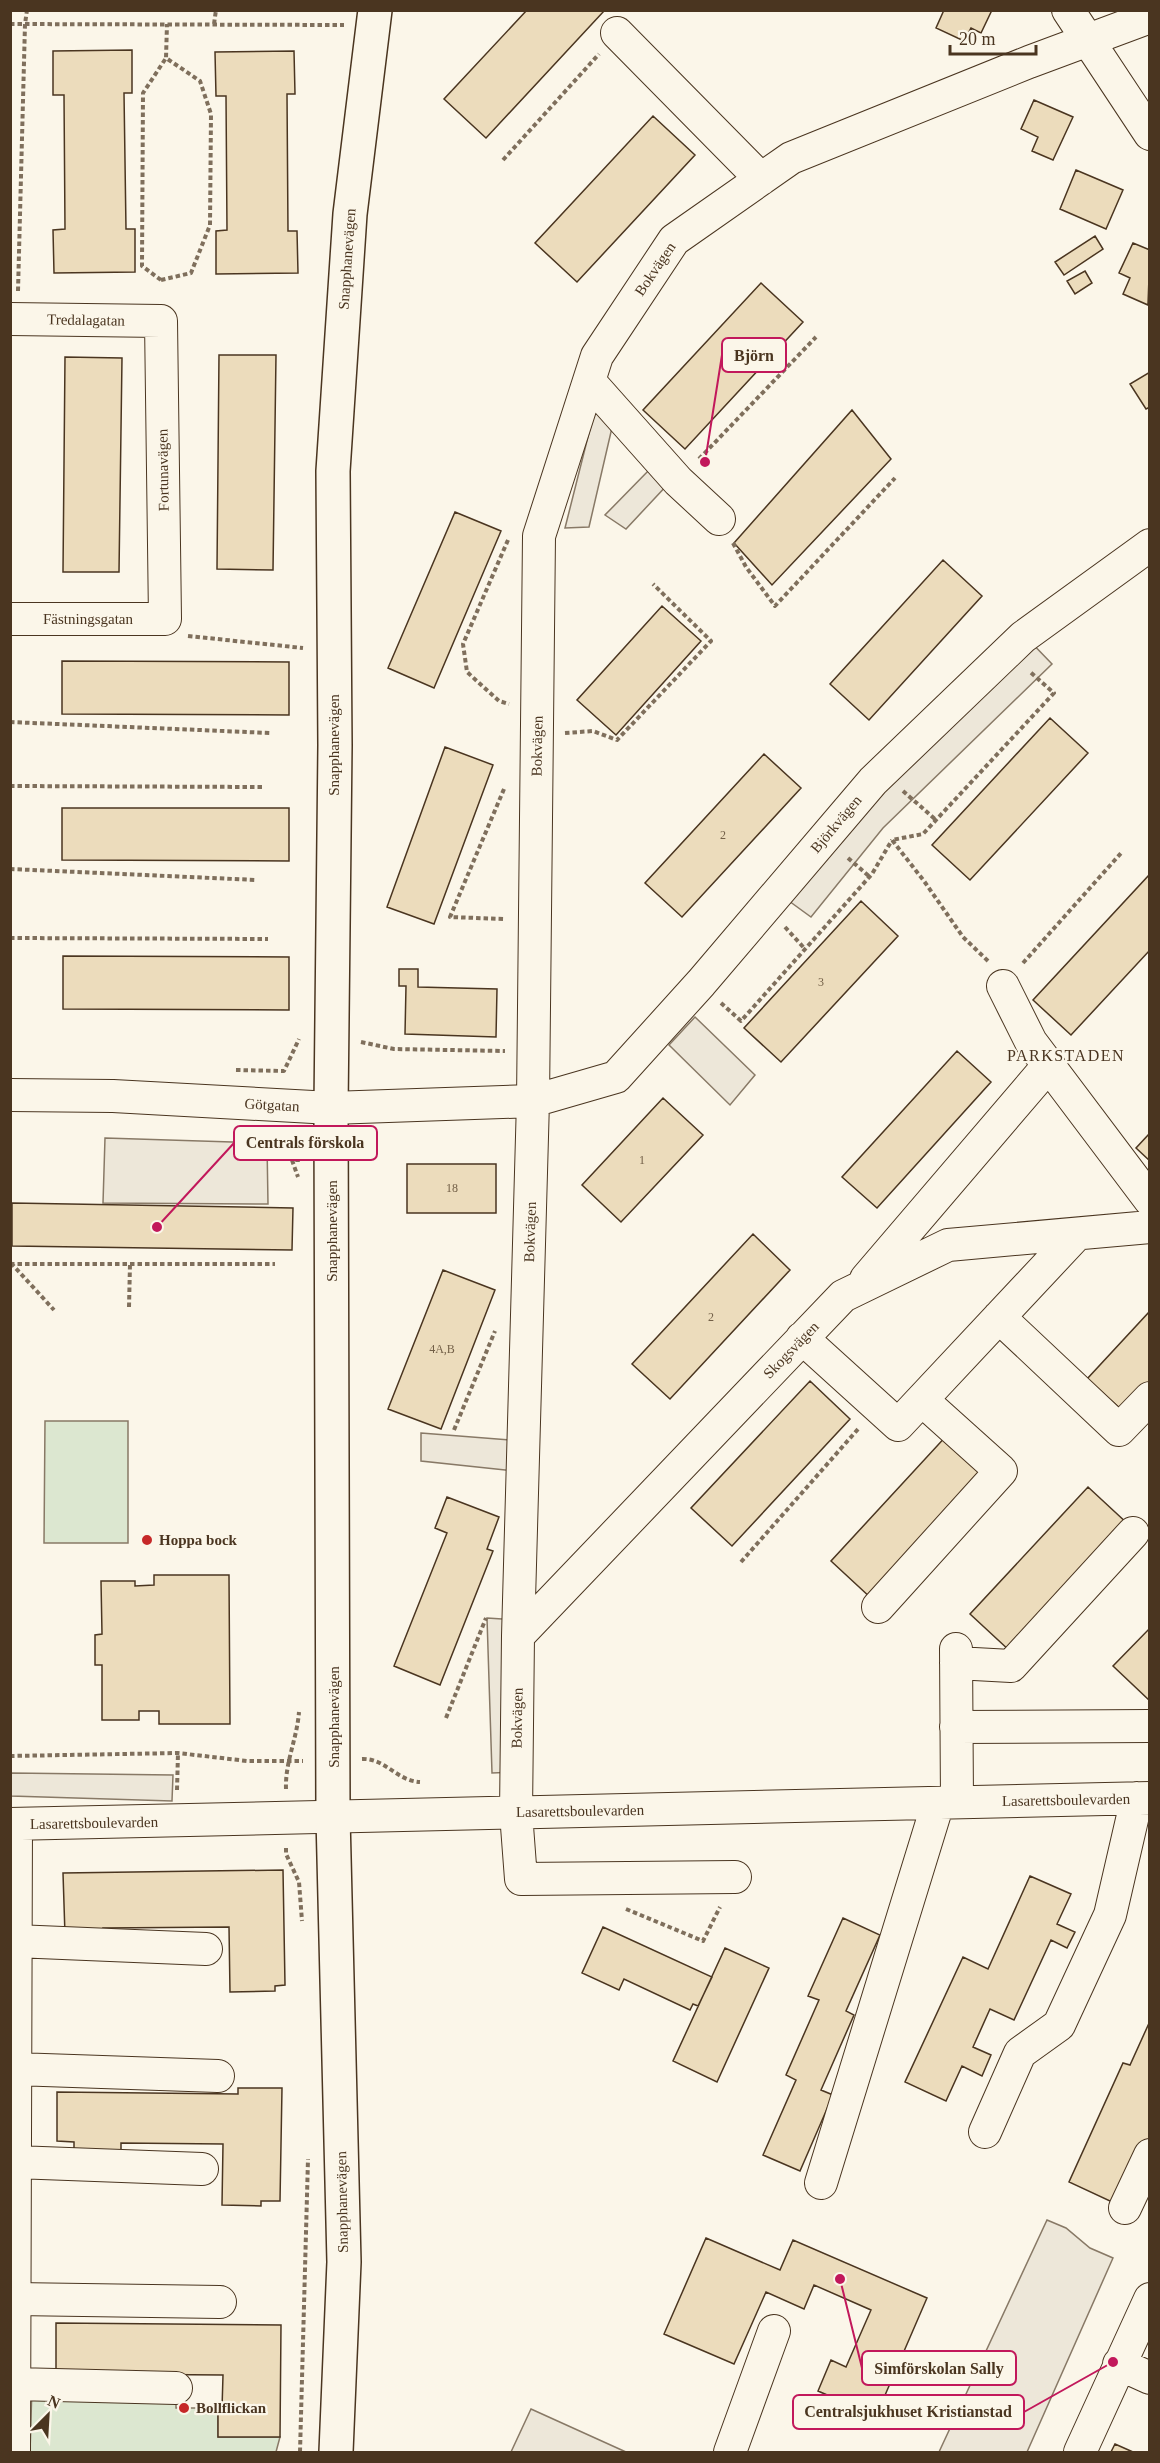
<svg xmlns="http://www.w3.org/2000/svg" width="1160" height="2463" font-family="Georgia,serif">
  <rect width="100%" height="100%" fill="#fbf6e9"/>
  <path fill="#dce7d0" stroke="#887966" stroke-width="1.5" d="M 45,1421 L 128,1421 L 128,1543 L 44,1543 Z
    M 32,2386 L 176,2388 L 176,2408 L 218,2408 L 218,2437 L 280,2437 L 276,2452 L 30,2452 Z"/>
  <path fill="#ede7d9" stroke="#887966" stroke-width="1.5" d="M 594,413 L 614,419 L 589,527 L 565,528 Z
    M 651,468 L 669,483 L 626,529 L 605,515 Z
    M 1025,636 L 1052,664 L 883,828 L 811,917 L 778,893 Z
    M 695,1017 L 755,1075 L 730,1105 L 669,1045 Z
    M 105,1138 L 267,1143 L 268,1204 L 103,1203 Z
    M 421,1433 L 524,1441 L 523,1472 L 421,1461 Z
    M 487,1618 L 518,1620 L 516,1772 L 492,1773 Z
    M 11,1773 L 173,1775 L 172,1801 L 11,1796 Z
    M 1047,2220 L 1066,2228 L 1090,2248 L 1113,2258 L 1027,2452 L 939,2452 Z
    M 531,2409 L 626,2452 L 511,2452 Z"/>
  <path fill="#ecdcbc" stroke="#4a3520" stroke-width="1.5" d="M 527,10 L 604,11 L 486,138 L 444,99 Z
    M 944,10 L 992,10 L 981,33 L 971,28 L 964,41 L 936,28 Z
    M 132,50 L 132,93 L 124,93 L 126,229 L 135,229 L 135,272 L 54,273 L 53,230 L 65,229 L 64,95 L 53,95 L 53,51 Z
    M 294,51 L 295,94 L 287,94 L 288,231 L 297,231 L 298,273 L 216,274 L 216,231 L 227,230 L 226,96 L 216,96 L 215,52 Z
    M 1034,100 L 1073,117 L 1053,160 L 1032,151 L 1038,137 L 1021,129 Z
    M 653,116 L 695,155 L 577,282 L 535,243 Z
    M 1076,170 L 1123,190 L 1106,229 L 1060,209 Z
    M 1095,236 L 1103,249 L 1064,275 L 1055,262 Z
    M 1133,243 L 1150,250 L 1148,305 L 1123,294 L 1130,278 L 1119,273 Z
    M 1085,271 L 1092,283 L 1075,294 L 1067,281 Z
    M 761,283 L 803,322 L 685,449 L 643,410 Z
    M 219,355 L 276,355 L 273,570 L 217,569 Z
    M 65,357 L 122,358 L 119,572 L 63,572 Z
    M 1150,372 L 1150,407 L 1146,409 L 1130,384 Z
    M 852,410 L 891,459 L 772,585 L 734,543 Z
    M 455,512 L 501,531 L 434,688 L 388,668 Z
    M 943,560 L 982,596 L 869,720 L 830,684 Z
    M 662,606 L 701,641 L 616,735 L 577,700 Z
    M 62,661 L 289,662 L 289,715 L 62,714 Z
    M 1050,718 L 1088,753 L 970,880 L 932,845 Z
    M 445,747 L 493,765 L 434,924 L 387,907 Z
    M 764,754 L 801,788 L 682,917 L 645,883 Z
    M 62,808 L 289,808 L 289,861 L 62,860 Z
    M 1150,874 L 1150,950 L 1071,1035 L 1033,1000 Z
    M 861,901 L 898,936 L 781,1062 L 744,1028 Z
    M 63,956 L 289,957 L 289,1010 L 63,1009 Z
    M 399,969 L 418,969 L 418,987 L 497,989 L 496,1037 L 405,1034 L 406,986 L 399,986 Z
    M 957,1051 L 991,1082 L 877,1208 L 842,1177 Z
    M 663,1098 L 703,1135 L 621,1222 L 582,1185 Z
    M 1150,1133 L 1150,1161 L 1136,1148 Z
    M 407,1164 L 496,1164 L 496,1213 L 407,1213 Z
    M 12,1203 L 293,1208 L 292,1250 L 12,1246 Z
    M 753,1234 L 790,1270 L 670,1399 L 632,1364 Z
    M 443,1270 L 495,1290 L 441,1429 L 388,1409 Z
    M 1150,1311 L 1150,1382 L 1123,1411 L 1087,1379 Z
    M 810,1381 L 850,1419 L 732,1546 L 691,1508 Z
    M 949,1433 L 990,1471 L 872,1599 L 831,1561 Z
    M 1088,1487 L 1129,1525 L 1011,1652 L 970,1614 Z
    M 447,1497 L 499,1517 L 487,1549 L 493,1551 L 440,1685 L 394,1666 L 447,1533 L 435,1528 Z
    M 154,1575 L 229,1575 L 230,1724 L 159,1724 L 159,1711 L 139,1711 L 139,1720 L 102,1720 L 102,1665 L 95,1665 L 95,1635 L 102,1634 L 101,1581 L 135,1581 L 135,1586 L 154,1585 Z
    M 1150,1628 L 1150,1701 L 1113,1666 Z
    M 283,1870 L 285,1985 L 275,1986 L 275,1991 L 230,1992 L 229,1927 L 103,1928 L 104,1934 L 65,1935 L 63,1873 Z
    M 1030,1876 L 1071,1894 L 1057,1924 L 1075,1932 L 1067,1948 L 1051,1940 L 1014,2020 L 990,2009 L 973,2047 L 991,2055 L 982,2076 L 962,2066 L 946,2101 L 905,2082 L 963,1957 L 988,1969 Z
    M 843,1918 L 880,1935 L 846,2011 L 854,2015 L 821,2090 L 833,2095 L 800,2171 L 763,2155 L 796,2080 L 786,2075 L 819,2000 L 808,1996 Z
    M 603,1927 L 712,1977 L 698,2006 L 693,2004 L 690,2010 L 624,1979 L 619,1990 L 582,1973 Z
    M 725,1948 L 769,1968 L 717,2082 L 673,2061 Z
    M 1150,2021 L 1150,2154 L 1125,2208 L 1069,2182 L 1123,2063 L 1130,2065 Z
    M 238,2088 L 282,2088 L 280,2201 L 261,2201 L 261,2206 L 222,2205 L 223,2144 L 121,2143 L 121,2156 L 74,2155 L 74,2142 L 57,2141 L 57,2092 L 238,2094 Z
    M 706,2238 L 780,2270 L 793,2240 L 927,2298 L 876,2416 L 818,2391 L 831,2360 L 846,2367 L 871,2310 L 814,2285 L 804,2309 L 766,2292 L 734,2364 L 664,2334 Z
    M 56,2323 L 281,2325 L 280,2437 L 218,2437 L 218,2408 L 222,2409 L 223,2375 L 96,2374 L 56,2377 Z
    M 1115,2444 L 1133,2452 L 1111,2452 Z"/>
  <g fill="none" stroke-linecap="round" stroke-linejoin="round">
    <defs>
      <path id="minor" d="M 1068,10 L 1150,134
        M 617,33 L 761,179
        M 10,319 L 161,321 L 165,619 L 10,619
        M 589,381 L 678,481 L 719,519
        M 1003,986 L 1031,1042 L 1150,1200
        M 10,1095 L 113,1096 L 331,1108 L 533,1101 L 616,1077 L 701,983 L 873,781 L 1023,637 L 1150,545
        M 866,1279 L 1048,1066
        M 999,1317 L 1119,1430 L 1150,1398
        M 802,1338 L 898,1425 L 1077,1234
        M 878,1607 L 1001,1471 L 922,1400
        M 518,1636 L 843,1296 L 948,1245 L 1150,1227
        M 956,1649 L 957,1802
        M 956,1663 L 1011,1666 L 1133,1533
        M 956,1727 L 1150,1726
        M 10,1824 L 1150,1798
        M 735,1877 L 521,1879 L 516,1813 L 518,1636 L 533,1101 L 539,536 L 597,356 L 674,240 L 791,158 L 1029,62 L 1150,17
        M 15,1941 L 206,1949
        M 15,2069 L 218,2076
        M 985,2132 L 1020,2053 L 1059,2025 L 1110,1915 L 1137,1798
        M 15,2162 L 202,2169
        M 821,2183 L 938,1803
        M 1125,2208 L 1150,2155
        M 15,2299 L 220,2302
        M 1119,2364 L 1150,2378
        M 15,2384 L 176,2388
        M 14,2452 L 16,1824
        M 730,2452 L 774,2331
        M 1080,2452 L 1150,2299"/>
      <path id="major" d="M 336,2452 L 344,2262 L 333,1817 L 331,1108 L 335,745 L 333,471 L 350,214 L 375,10"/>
    </defs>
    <use href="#minor" stroke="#4a3520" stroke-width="34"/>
    <use href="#major" stroke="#4a3520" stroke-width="36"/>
    <path stroke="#7f6f5c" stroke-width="4" stroke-dasharray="4.5 3" stroke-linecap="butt" d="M 10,24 L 344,25
      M 214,24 L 216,10
      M 503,160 L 599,54
      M 161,280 L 191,273 L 210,225 L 211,114 L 200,81 L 166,58 L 167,24
      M 161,280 L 142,266 L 143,93 L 166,58
      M 18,291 L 25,24 L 27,10
      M 699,459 L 816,337
      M 508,540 L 463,644 L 467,672 L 499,701 L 509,704
      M 733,543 L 746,567 L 775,606 L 895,478
      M 188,636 L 303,648
      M 10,722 L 270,733
      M 565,733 L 593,731 L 617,740 L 711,641 L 653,584
      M 10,786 L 263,787
      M 504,789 L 450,917 L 504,919
      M 903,791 L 936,820
      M 848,858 L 870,877
      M 10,869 L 257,880
      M 785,927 L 805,949
      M 10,938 L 268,939
      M 988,961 L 963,937 L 924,881 L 892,840 L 923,834 L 1054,693 L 1029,671
      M 1023,963 L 1122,852
      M 721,1003 L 741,1021 L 872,874 L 892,840
      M 361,1042 L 394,1049 L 505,1051
      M 236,1070 L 284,1071 L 299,1039
      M 286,1134 L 292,1160 L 300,1160
      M 292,1160 L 298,1177
      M 11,1263 L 54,1310
      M 10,1264 L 275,1264
      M 129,1307 L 130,1264
      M 454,1430 L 495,1331
      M 741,1562 L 859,1428
      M 446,1718 L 486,1618
      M 10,1756 L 178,1753 L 247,1761 L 303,1761
      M 362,1759 C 385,1758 397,1781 420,1782
      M 286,1789 C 285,1762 297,1739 299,1712
      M 177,1790 L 178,1753
      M 286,1848 L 286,1854 L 299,1882 L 302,1921
      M 626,1909 L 703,1941 L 720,1907
      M 300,2452 L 308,2159"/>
    <use href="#minor" stroke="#fbf6e9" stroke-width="32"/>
    <use href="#major" stroke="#fbf6e9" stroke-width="33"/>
  </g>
  <g fill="#c62828" stroke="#fbf6e9" stroke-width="2">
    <circle cx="147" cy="1540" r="6"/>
    <circle cx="184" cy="2408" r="6"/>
  </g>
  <g text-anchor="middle" stroke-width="4.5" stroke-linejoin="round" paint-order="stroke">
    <g font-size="12" fill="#725f47">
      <text x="723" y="839">2</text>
      <text x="821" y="986">3</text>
      <text x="642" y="1164">1</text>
      <text x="452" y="1192">18</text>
      <text x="711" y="1321">2</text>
      <text x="442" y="1353">4A,B</text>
    </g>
    <g font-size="15" fill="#4a3520" stroke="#fbf6e9">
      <text transform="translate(347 259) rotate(-86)" y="5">Snapphanevägen</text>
      <text transform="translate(655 269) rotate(-56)" y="5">Bokvägen</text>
      <text transform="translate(86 320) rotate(1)" y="5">Tredalagatan</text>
      <text transform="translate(163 470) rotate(-91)" y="5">Fortunavägen</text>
      <text x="88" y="624">Fästningsgatan</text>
      <text transform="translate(334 745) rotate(-90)" y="5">Snapphanevägen</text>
      <text transform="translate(537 746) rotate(-89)" y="5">Bokvägen</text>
      <text transform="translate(836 824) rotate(-50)" y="5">Björkvägen</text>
      <text transform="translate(272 1105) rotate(3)" y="5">Götgatan</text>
      <text transform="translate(332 1231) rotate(-90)" y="5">Snapphanevägen</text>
      <text transform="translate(530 1232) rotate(-88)" y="5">Bokvägen</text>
      <text transform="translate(791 1350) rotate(-46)" y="5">Skogsvägen</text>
      <text transform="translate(334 1717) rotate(-90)" y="5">Snapphanevägen</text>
      <text transform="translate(517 1718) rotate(-89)" y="5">Bokvägen</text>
      <text transform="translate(1066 1800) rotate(-1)" y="5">Lasarettsboulevarden</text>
      <text transform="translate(580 1811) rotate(-1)" y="5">Lasarettsboulevarden</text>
      <text transform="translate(94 1823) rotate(-1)" y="5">Lasarettsboulevarden</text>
      <text transform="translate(342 2202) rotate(-91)" y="5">Snapphanevägen</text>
    </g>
    <g font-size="15" font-weight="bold" fill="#4a3520" stroke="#fbf6e9" text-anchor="start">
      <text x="159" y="1545">Hoppa bock</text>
      <text x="196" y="2413">Bollflickan</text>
    </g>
    <g font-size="16" letter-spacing="1.5" fill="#4a3520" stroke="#fbf6e9">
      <text x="1066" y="1061">PARKSTADEN</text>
    </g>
  </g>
  <path fill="none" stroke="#c2185b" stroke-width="2" d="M705 462L722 355M157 1227L234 1143M840 2279L862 2368M1113 2362L1024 2412"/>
  <g fill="#c2185b" stroke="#fbf6e9" stroke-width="2">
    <circle cx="705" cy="462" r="6"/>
    <circle cx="157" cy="1227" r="6"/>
    <circle cx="840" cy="2279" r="6"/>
    <circle cx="1113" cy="2362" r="6"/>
  </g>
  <g fill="#fbf6e9" stroke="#c2185b" stroke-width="2">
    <rect x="722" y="338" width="64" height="34" rx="6"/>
    <rect x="234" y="1126" width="143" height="34" rx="6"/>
    <rect x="862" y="2351" width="154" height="34" rx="6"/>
    <rect x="793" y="2395" width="231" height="34" rx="6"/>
  </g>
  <g font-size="16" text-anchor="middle" font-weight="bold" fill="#4a3520">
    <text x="754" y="361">Björn</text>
    <text x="305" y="1148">Centrals förskola</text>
    <text x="939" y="2374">Simförskolan Sally</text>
    <text x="908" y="2417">Centralsjukhuset Kristianstad</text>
  </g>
  <rect width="1160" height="2463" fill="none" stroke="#4a3520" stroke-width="24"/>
  <g transform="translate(48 2415) rotate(24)" stroke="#fbf6e9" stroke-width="4.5" paint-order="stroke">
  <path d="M0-4.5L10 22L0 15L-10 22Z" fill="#4a3520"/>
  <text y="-9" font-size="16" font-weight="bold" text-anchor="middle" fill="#4a3520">N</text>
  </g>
  <path d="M950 45v9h86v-9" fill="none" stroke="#4a3520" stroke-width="3"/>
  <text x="959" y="45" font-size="18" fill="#4a3520" stroke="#fbf6e9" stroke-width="4.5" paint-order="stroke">20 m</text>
</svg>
